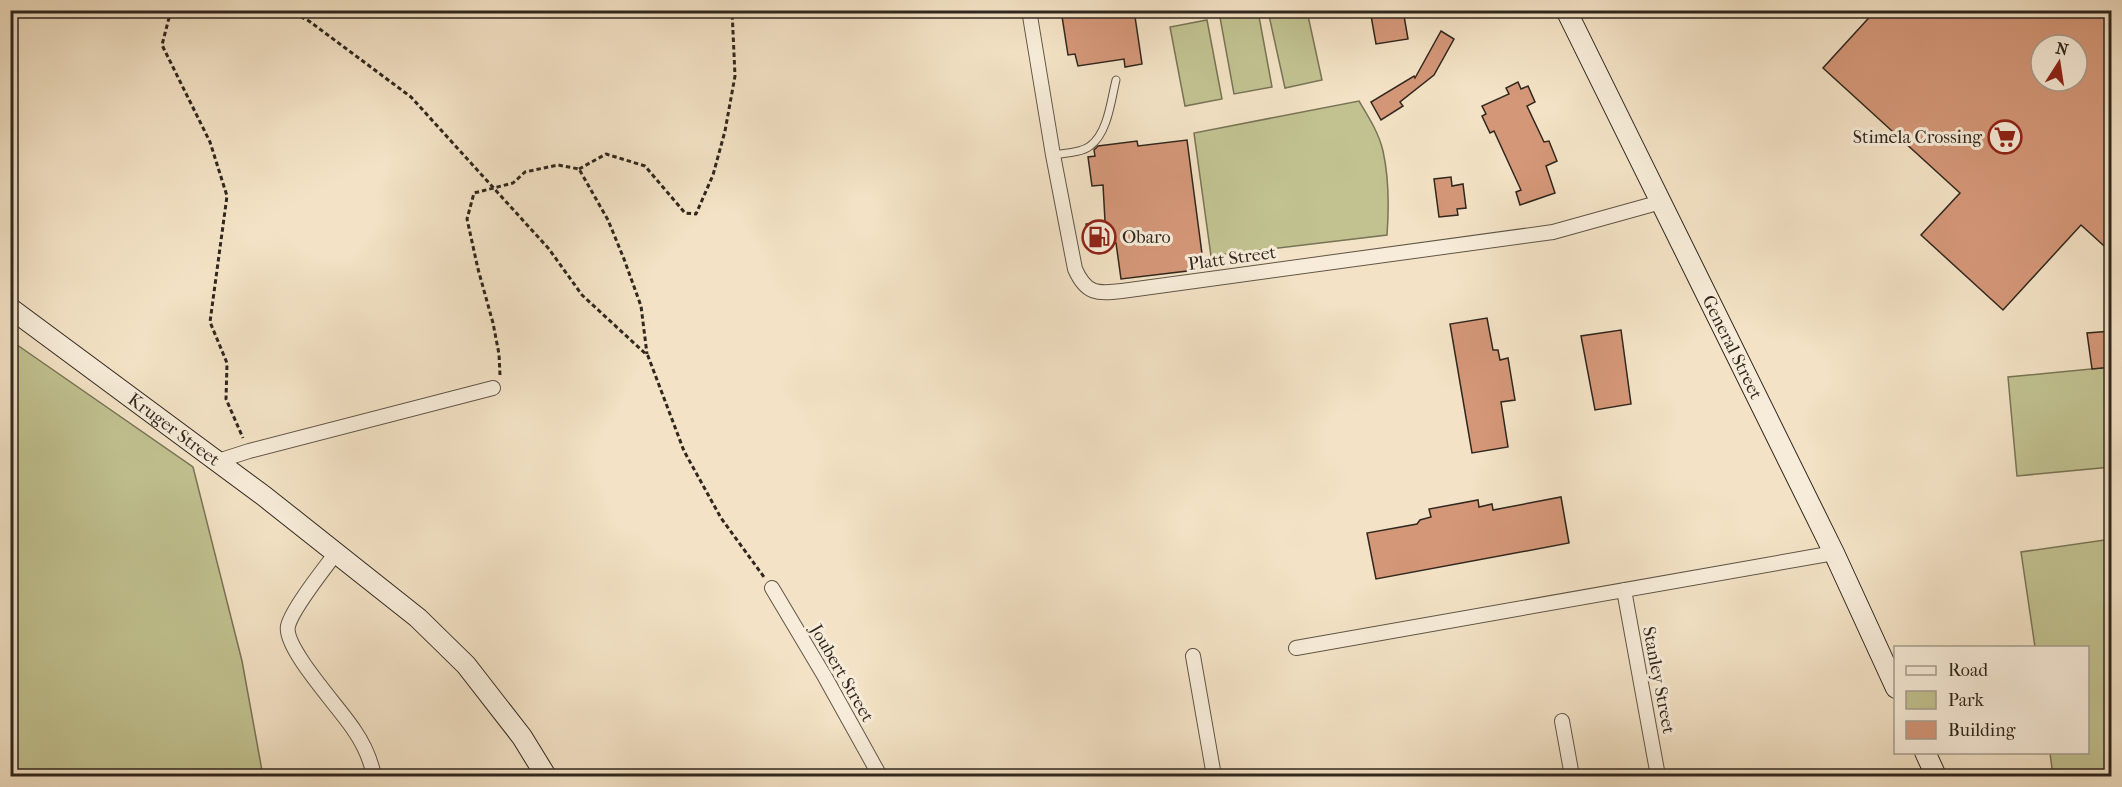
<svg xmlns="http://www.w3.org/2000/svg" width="2122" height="787" font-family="'IM FELL French Canon',serif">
  <rect width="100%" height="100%" fill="#f3e2c5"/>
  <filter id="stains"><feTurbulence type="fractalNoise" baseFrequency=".00333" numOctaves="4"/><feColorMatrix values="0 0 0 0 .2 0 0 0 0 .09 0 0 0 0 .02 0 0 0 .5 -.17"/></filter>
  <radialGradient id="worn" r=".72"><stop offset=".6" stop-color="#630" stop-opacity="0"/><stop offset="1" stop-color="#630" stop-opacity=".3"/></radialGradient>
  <path fill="#c1c290" stroke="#787457" stroke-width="1.5" d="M 1226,11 L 1258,11 L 1272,87 L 1234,94 L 1219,12 Z
    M 1268,11 L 1307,11 L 1322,80 L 1285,88 Z
    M 1207,20 L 1222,99 L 1185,106 L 1170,27 Z
    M 1359,101 C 1368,116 1379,133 1383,151 C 1389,178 1389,208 1387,235 L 1211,256 L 1194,133 Z
    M 10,340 L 193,467 L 242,661 L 263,776 L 11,776 Z
    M 2111,367 L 2111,467 L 2017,476 L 2008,377 Z
    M 2111,539 L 2111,776 L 2053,776 L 2050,753 L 2088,752 L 2088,648 L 2035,647 L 2021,552 Z"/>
  <path fill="#d49778" stroke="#30271e" stroke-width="1.5" fill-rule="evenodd" d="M 1061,10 L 1134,10 L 1142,64 L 1125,67 L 1124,59 L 1078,66 L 1075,54 L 1068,55 Z
    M 1370,10 L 1403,10 L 1408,39 L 1376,44 Z
    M 1876,10 L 2112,10 L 2112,253 L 2081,225 L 2003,310 L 1921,235 L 1960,193 L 1823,68 ZM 2041,45 L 2077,45 L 2077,81 L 2041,81 Z
    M 1441,31 L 1454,39 L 1434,75 L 1400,102 L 1403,106 L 1381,120 L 1371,102 L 1414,76 L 1415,78 Z
    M 1518,82 L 1521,89 L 1528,86 L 1535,102 L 1527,106 L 1544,142 L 1549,141 L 1557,161 L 1546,166 L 1555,193 L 1520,205 L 1516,192 L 1521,190 L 1494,131 L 1490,133 L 1482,116 L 1486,114 L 1482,106 L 1509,94 L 1506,88 Z
    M 1187,140 L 1204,269 L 1121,279 L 1116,243 L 1090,247 L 1086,224 L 1105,221 L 1103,185 L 1092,186 L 1088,157 L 1095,156 L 1094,150 L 1098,146 L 1137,141 L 1138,146 Z
    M 1451,177 L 1452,186 L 1463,184 L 1466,208 L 1457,209 L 1458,215 L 1439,217 L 1434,179 Z
    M 1487,318 L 1493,350 L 1498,350 L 1500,360 L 1508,358 L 1515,400 L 1501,402 L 1508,447 L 1472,453 L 1450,324 Z
    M 1621,330 L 1631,404 L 1595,410 L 1581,336 Z
    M 2112,331 L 2112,367 L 2092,369 L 2087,333 Z
    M 1561,497 L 1569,543 L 1376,579 L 1367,533 L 1417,524 L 1420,520 L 1431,517 L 1429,509 L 1478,500 L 1479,507 L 1492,504 L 1493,510 Z"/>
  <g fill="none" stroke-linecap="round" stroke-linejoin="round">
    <defs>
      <path id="lane" d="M 1053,155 C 1065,153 1081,153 1090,146 C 1108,133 1111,100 1116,80"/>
      <path id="street" d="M 1029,10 L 1053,155 L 1075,269 C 1086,294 1097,294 1122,291 L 1553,232 L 1661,202
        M 218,461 L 249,451 L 493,388
        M 336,553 C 324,569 292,609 288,626 C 283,648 341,709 354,730 C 363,743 371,761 374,776
        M 772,588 L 825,677 L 880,776
        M 1624,590 L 1658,776
        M 1296,648 L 1834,553
        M 1193,656 L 1214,776
        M 1562,721 L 1572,776"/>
      <g id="secondary">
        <path id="s1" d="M 1566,10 L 1834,553 L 1896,688"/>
        <path id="s2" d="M 10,308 L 264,496 L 418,618 L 466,665 L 522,737 L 546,776"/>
        <path d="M 1925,752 L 1936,776"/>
      </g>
    </defs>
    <use href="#lane" stroke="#615648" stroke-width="9"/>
    <use href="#street" stroke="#615648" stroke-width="16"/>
    <use href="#secondary" stroke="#30271e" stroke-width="22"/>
    <path stroke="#30271e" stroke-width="3" stroke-dasharray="4.5 3" stroke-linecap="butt" d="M 171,10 L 162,45 L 210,142 L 227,196 L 210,322 L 227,363 L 226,399 L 243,438
      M 287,10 L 309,21 L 411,97 L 549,249 L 582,295 L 648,356 L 684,451 L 721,518 L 764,577
      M 579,169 L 606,154 L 645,166 L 685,213 L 696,214 L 713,175 L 725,131 L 735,76 L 732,10
      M 500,375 L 499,354 L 493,323 L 478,269 L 467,219 L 474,193 L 513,183 L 525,172 L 558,165 L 579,169 L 608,220 L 624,259 L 641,306 L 647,354"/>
    <use href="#lane" stroke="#f7ecd9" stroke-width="7"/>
    <use href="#street" stroke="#f7ecd9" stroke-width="14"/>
    <use href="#secondary" stroke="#f7ecd9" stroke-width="20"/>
  </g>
  <defs>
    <symbol id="supermarket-ring" viewBox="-11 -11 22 22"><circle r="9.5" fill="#f7ecd9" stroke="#8f2418" stroke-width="1.5"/><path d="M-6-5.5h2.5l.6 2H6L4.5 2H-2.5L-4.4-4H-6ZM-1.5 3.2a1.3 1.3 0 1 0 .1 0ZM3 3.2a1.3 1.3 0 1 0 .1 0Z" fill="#8f2418"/></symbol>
    <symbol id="fuel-ring" viewBox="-11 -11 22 22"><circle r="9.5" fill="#f7ecd9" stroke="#8f2418" stroke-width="1.5"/><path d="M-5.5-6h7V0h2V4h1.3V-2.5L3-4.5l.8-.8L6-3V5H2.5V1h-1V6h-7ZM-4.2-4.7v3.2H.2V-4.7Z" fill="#8f2418"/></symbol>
  </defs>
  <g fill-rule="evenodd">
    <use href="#supermarket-ring" x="1986" y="118" width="38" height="38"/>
    <use href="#fuel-ring" x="1080" y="218" width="38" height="38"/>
  </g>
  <g text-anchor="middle" stroke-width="6" stroke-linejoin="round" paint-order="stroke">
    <g font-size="18" fill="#30271e" stroke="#f7ecd9" text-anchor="end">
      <text x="1982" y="143">Stimela Crossing</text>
      <text x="1122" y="243" text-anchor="start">Obaro</text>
    </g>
    <g font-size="18" fill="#30271e" stroke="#f7ecd9">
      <text transform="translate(1232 258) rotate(-8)" y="6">Platt Street</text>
      <text dy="6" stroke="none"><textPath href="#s1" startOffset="376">General Street</textPath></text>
      <text dy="6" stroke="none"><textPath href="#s2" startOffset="204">Kruger Street</textPath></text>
      <text transform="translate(842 673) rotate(60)" y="6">Joubert Street</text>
      <text transform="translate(1659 680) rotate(79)" y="6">Stanley Street</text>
    </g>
  </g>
  <rect width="2122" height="787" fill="none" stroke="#f3e2c5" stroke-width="36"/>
  <rect x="12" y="12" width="2098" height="763" fill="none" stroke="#30271e" stroke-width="3"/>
  <rect x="18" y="18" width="2086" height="751" fill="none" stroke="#30271e" stroke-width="1.5"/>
  <rect x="1894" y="646" width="195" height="108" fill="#f7ecd9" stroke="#a79d8e" stroke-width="1.5"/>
  <rect x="1906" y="666" width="30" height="9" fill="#f7ecd9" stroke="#a79d8e" stroke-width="1.5"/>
  <text x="1948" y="676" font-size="18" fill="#30271e">Road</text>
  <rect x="1906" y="691" width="30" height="18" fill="#c1c290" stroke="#a79d8e" stroke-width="1.5"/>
  <text x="1948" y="706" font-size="18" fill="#30271e">Park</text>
  <rect x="1906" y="721" width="30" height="18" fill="#d49778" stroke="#a79d8e" stroke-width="1.5"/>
  <text x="1948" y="736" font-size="18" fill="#30271e">Building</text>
  <g transform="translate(2059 63) rotate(12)"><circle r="28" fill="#f7ecd9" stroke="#a79d8e" stroke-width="1.5"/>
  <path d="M0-4.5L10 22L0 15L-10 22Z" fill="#8f2418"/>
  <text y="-9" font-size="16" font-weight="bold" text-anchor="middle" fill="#30271e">N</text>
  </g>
  <rect width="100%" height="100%" filter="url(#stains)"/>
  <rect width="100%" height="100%" fill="url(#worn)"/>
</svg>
